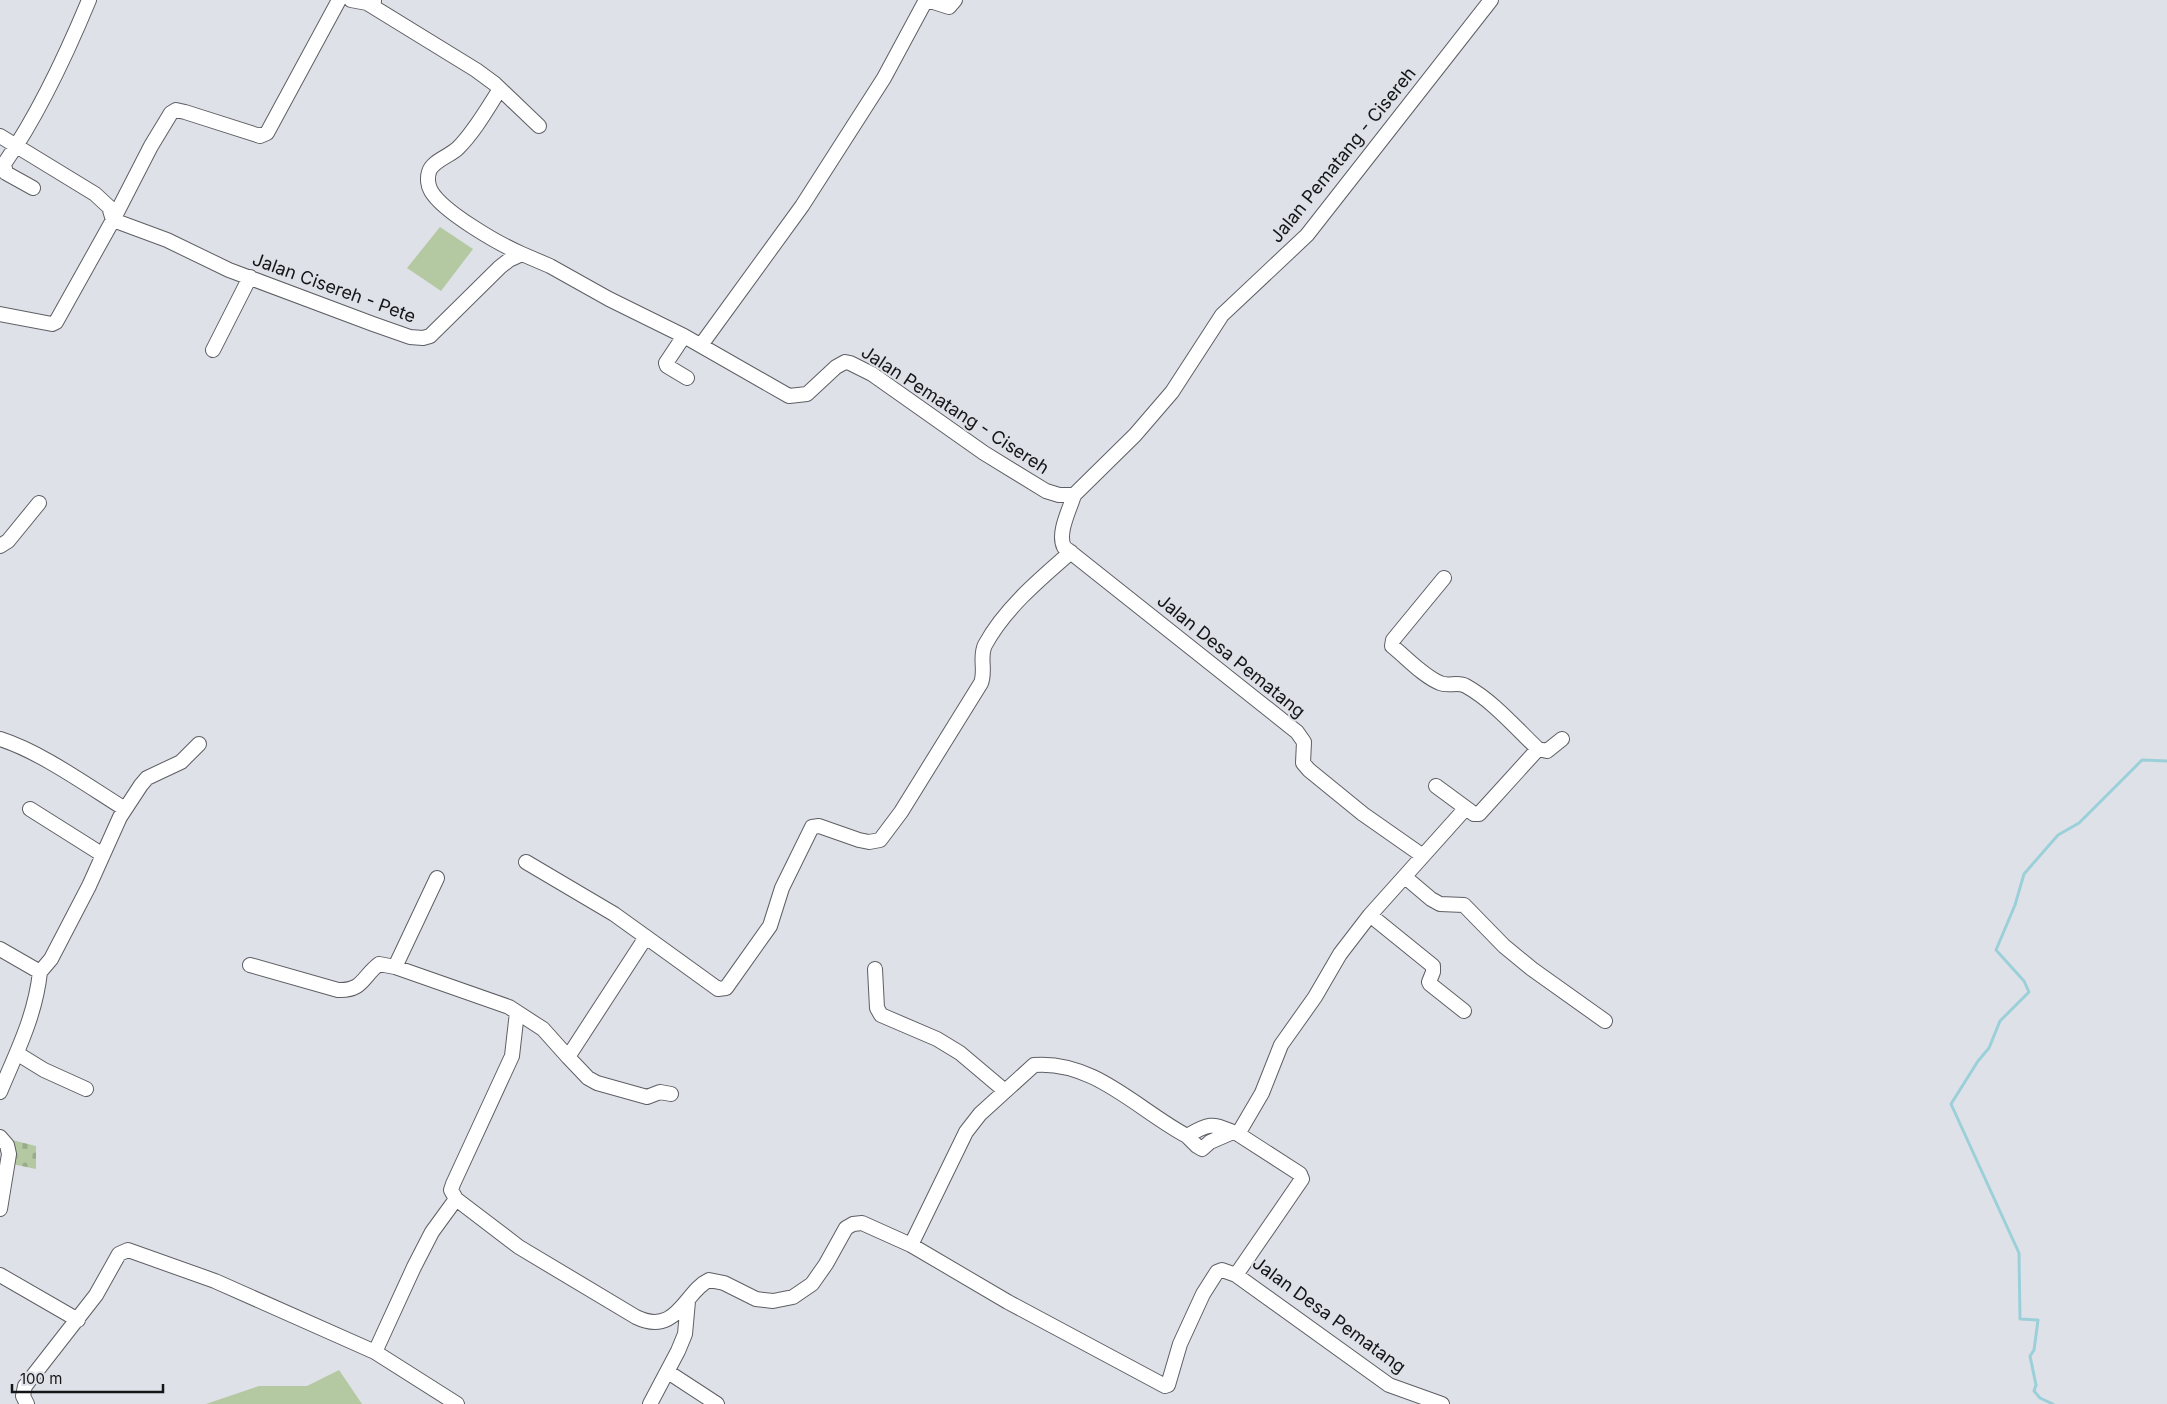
<svg xmlns="http://www.w3.org/2000/svg" width="2167" height="1404" font-family="Inter,sans-serif">
  <defs>
    <pattern id="cemetery-stones" width="16" height="16" patternUnits="userSpaceOnUse" patternTransform="scale(1.25)"><rect width="16" height="16" fill="#b4c8a2"/><path d="M2 7V4a2 2 0 0 1 4 0v3zM10 15v-3a2 2 0 0 1 4 0v3z" fill="#9aab8b"/></pattern>
  </defs>
  <rect width="100%" height="100%" fill="#dfe1e8"/>
  <path fill="#b4c8a2" d="M 440,227 L 473,249 L 441,291 L 407,268 Z
    M 339,1370 L 362,1404 L 206,1404 L 259,1386 L 307,1386 Z"/>
  <path fill="url(#cemetery-stones)" d="M 12,1140 L 36,1146 L 36,1169 L 12,1164 Z"/>
  <g fill="none" stroke-linecap="round" stroke-linejoin="round">
    <path stroke="#9bd0d9" stroke-width="3" d="M 2053,1404 L 2040,1398 L 2034,1391 L 2036,1385 L 2030,1356 L 2034,1350 L 2038,1320 L 2020,1319 L 2019,1253 L 1951,1104 L 1978,1061 L 1989,1048 L 2000,1021 L 2029,992 L 2024,981 L 1996,950 L 2015,905 L 2024,874 L 2058,835 L 2079,823 L 2142,760 L 2167,761"/>
    <defs>
      <path id="minor" d="M 351,0 L 367,3 L 374,1
        M 927,0 L 949,7 L 955,0
        M 367,3 L 476,70 L 495,84 L 539,126
        M 500,89 C 487,109 475,131 458,148 C 450,156 432,161 429,172 C 427,178 428,186 431,191 C 443,212 499,244 522,254
        M 0,136 L 95,194 L 109,207 L 113,220
        M 33,188 L 6,173 L 4,164 C 37,117 67,53 89,0
        M 113,220 L 167,240 L 229,270 L 373,324 L 410,337 L 423,338 L 430,336 L 500,267 L 509,260 L 522,254 L 550,266 L 609,299 L 684,336 L 789,396 L 807,394 L 836,367 L 845,362 L 850,363 L 872,374 L 984,453 L 1046,491 L 1059,495 L 1074,495 L 1135,435 L 1172,392 L 1222,315 L 1307,235 L 1491,0
        M 0,314 L 52,324 L 56,322 L 113,220 L 151,146 L 171,113 L 176,110 L 185,112 L 260,136 L 267,133 L 339,0
        M 684,336 L 666,363 L 667,366 L 687,378
        M 701,345 L 802,206 L 884,78 L 926,0
        M 213,350 L 250,277
        M 1074,495 C 1070,509 1057,533 1064,547 L 1297,732 L 1304,742 L 1303,763 L 1309,770 L 1363,814 L 1423,856
        M 0,546 L 8,541 L 39,503
        M 1444,578 L 1393,640 L 1392,646 C 1407,658 1423,676 1440,683 C 1449,687 1457,681 1466,686 C 1493,701 1516,728 1538,749
        M 0,739 C 41,752 88,786 125,809
        M 1436,786 L 1474,814 L 1479,814 L 1538,749 L 1547,751 L 1562,739
        M 30,809 L 103,855
        M 526,862 L 614,914 L 646,937
        M 1405,877 L 1431,899 L 1440,904 L 1464,905 L 1504,946 L 1532,969 L 1605,1021
        M 1370,915 L 1433,966 L 1433,972 L 1429,982 L 1430,984 L 1464,1011
        M 0,949 L 40,972
        M 250,965 L 338,990 C 363,991 362,977 379,964 L 395,967 L 509,1007 L 543,1029 L 568,1057 L 646,937 L 718,989 L 726,988 L 770,926 L 782,888 L 812,827 L 819,826 L 859,840 L 869,842 L 880,840 L 901,812 L 981,683 C 986,670 979,657 985,645 C 1004,609 1041,578 1071,552
        M 395,967 L 437,878
        M 875,969 L 877,1008 L 881,1015 L 937,1039 L 960,1053 L 1005,1091
        M 40,972 L 51,959 L 89,886 L 120,817 L 141,785 L 147,778 L 181,762 L 199,744
        M 18,1054 L 44,1070 L 86,1089
        M 568,1057 L 588,1078 L 597,1083 L 647,1097 L 660,1092 L 671,1094
        M 0,1092 C 17,1051 35,1017 40,972
        M 1187,1136 L 1197,1146 L 1202,1149 L 1210,1142 L 1233,1132
        M 0,1137 L 7,1145 L 9,1154 L 0,1209
        M 456,1199 L 451,1190 L 453,1184 L 512,1056 L 517,1012
        M 911,1245 L 966,1132 L 980,1114 L 1034,1065 C 1094,1060 1138,1110 1187,1136 C 1212,1121 1212,1124 1238,1134
        M 0,1275 L 78,1320
        M 1236,1275 L 1302,1179 L 1300,1174 L 1238,1134 L 1262,1093 L 1281,1045 L 1315,997 L 1340,954 L 1370,915 L 1465,809
        M 375,1352 L 457,1404
        M 668,1372 L 717,1404
        M 27,1404 L 23,1396 L 25,1386 L 96,1295 L 119,1254 L 128,1250 L 215,1281 L 375,1352 L 414,1267 L 432,1232 L 456,1199 L 519,1247 L 636,1317 C 677,1337 685,1291 709,1280 L 724,1283 L 756,1299 L 773,1301 L 793,1297 L 812,1284 L 826,1264 L 846,1228 L 853,1224 L 862,1223 L 911,1245 L 1008,1302 L 1165,1386 L 1168,1385 L 1180,1344 L 1203,1294 L 1217,1272 L 1222,1270 L 1236,1275 L 1389,1385 L 1442,1404
        M 650,1404 L 678,1351 L 685,1334 L 688,1301"/>
    </defs>
    <use href="#minor" stroke="#5d5f64" stroke-width="16"/>
    <use href="#minor" stroke="#fff" stroke-width="14"/>
  </g>
  <g text-anchor="middle" stroke-width="4" stroke-linejoin="round" paint-order="stroke">
    <g font-size="18" fill="#141517" stroke="#dfe1e8">
      <text transform="translate(1343 155) rotate(-51)" y="6">Jalan Pematang - Cisereh</text>
      <text transform="translate(334 288) rotate(20)" y="6">Jalan Cisereh - Pete</text>
      <text transform="translate(955 410) rotate(33)" y="6">Jalan Pematang - Cisereh</text>
      <text transform="translate(1231 656) rotate(39)" y="6">Jalan Desa Pematang</text>
      <text transform="translate(1329 1315) rotate(36)" y="6">Jalan Desa Pematang</text>
    </g>
  </g>
  <path d="M12 1384v8h151v-8" fill="none" stroke="#141517" stroke-width="2.5"/>
  <text x="20" y="1384" font-size="15" fill="#141517" stroke="#dfe1e8" stroke-width="4" paint-order="stroke">100 m</text>
</svg>
